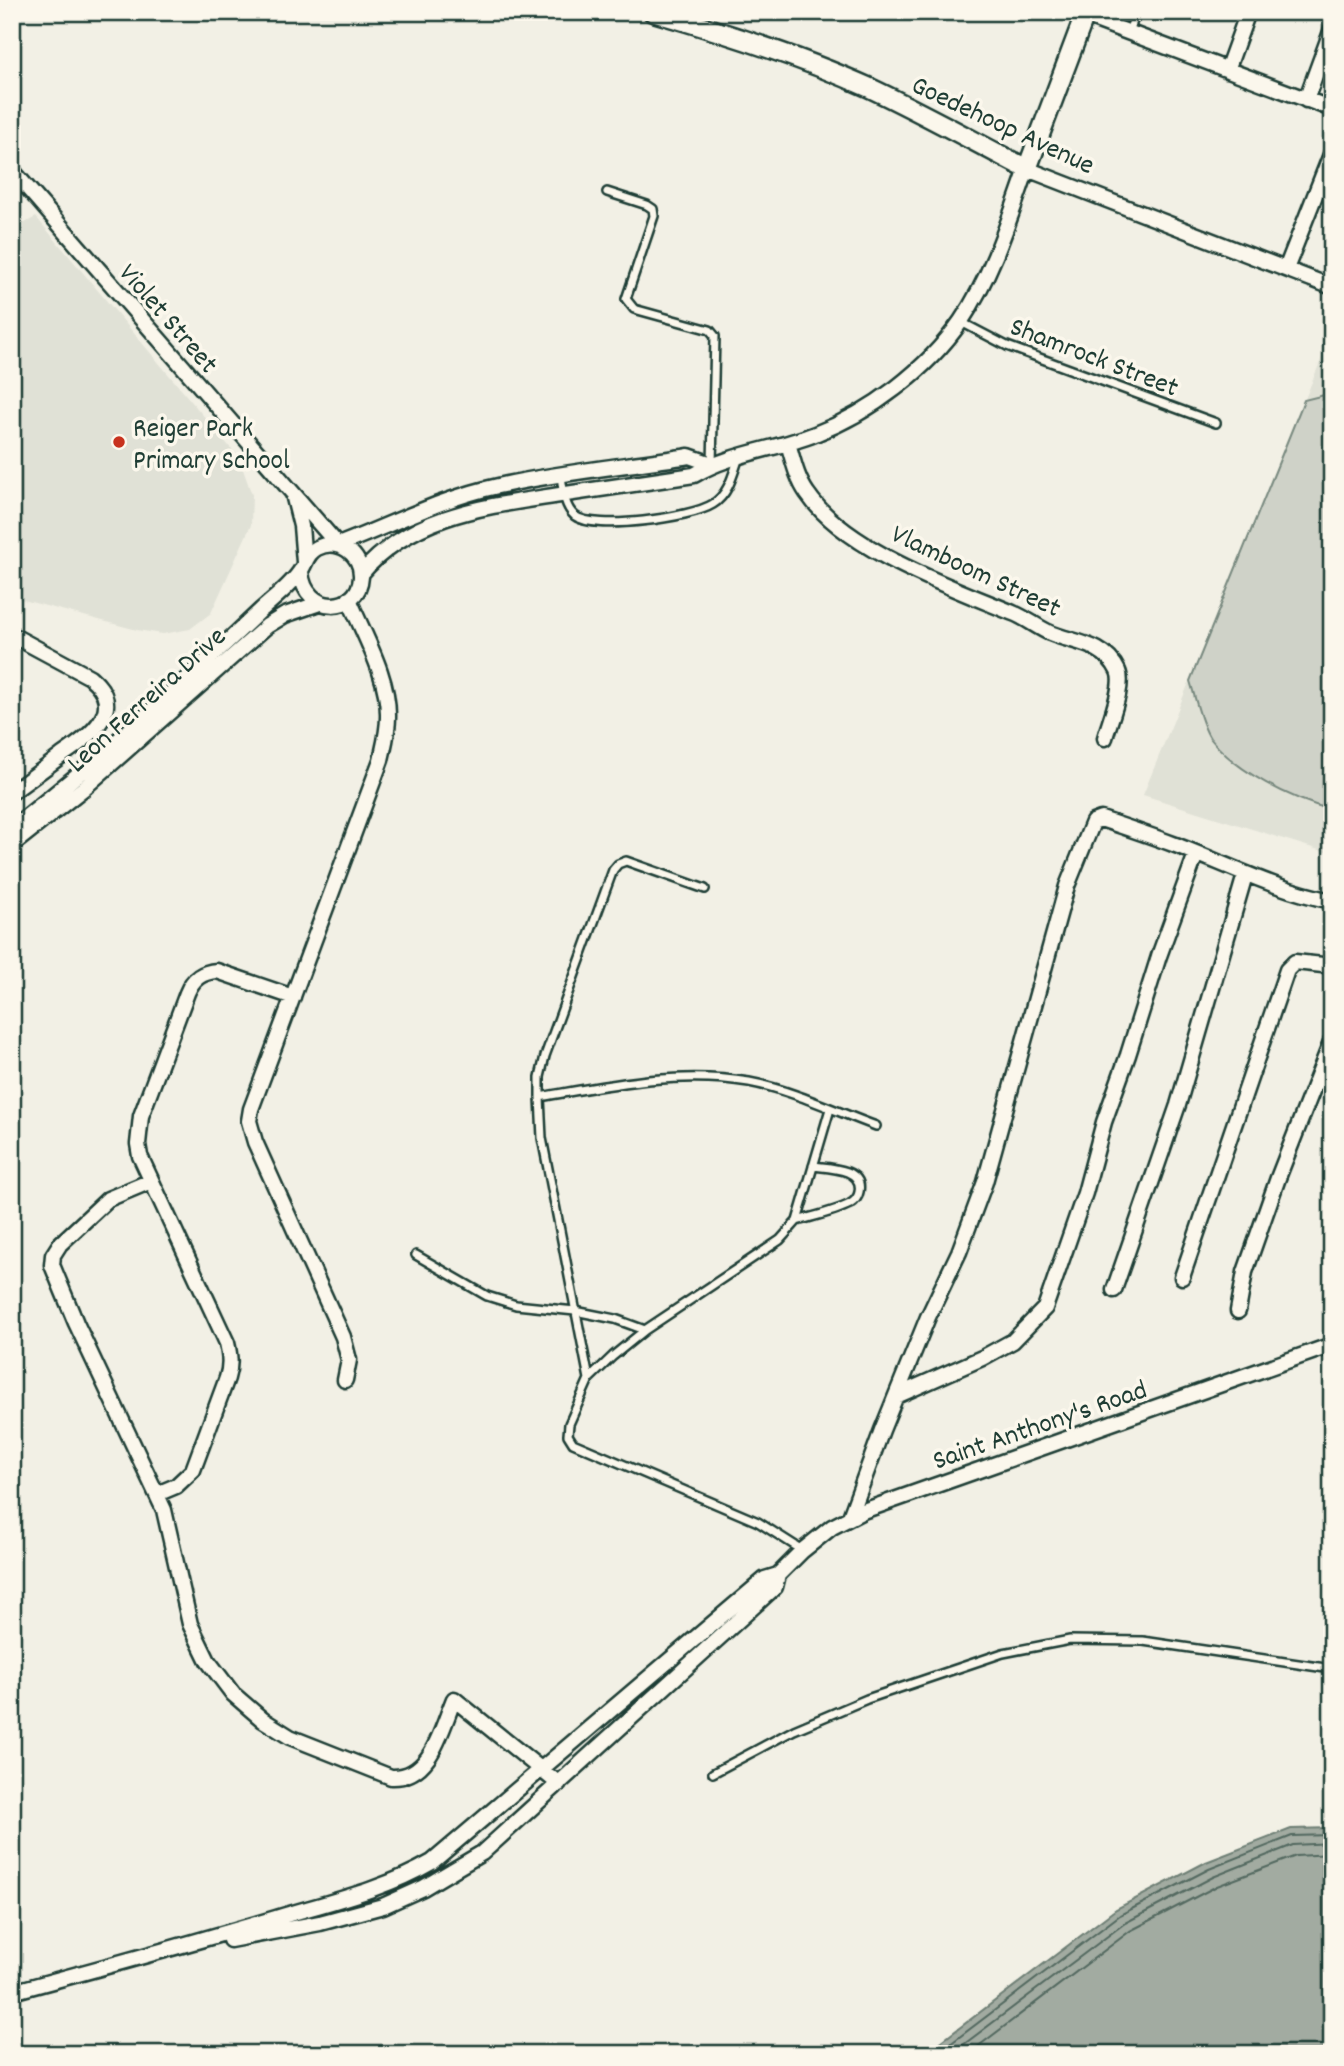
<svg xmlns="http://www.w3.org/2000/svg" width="1344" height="2066" font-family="Dekko,sans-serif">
  <rect width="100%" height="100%" fill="#f2f0e5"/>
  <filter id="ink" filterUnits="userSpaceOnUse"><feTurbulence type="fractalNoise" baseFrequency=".0143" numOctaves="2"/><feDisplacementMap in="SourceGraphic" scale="14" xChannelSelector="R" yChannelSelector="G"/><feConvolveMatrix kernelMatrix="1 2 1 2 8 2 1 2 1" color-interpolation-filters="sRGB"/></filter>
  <g filter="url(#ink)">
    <path fill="#e0e1d6" d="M 36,217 L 239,458 L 252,495 L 251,525 L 211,613 L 190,629 L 163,634 L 137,630 L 12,597 L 12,230 Z
      M 1332,333 L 1332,854 L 1143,795 Z"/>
    <path fill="#cfd2c8" stroke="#77887e" stroke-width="2" d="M 1332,393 L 1332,810 C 1291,799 1236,772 1210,738 C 1201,725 1195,696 1190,681 L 1304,400 Z"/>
    <path fill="#a2aba1" stroke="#6e7f75" stroke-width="2" d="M 1332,1828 L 1332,2054 L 925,2054 L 1116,1909 L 1206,1862 L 1291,1829 Z"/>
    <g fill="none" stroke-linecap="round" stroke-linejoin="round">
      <path stroke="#536960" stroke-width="2" d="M 937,2054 L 1120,1915 L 1209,1869 L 1292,1836 L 1332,1835
        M 951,2054 L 1125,1923 L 1213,1877 L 1293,1845 L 1332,1843
        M 968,2054 L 1130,1931 L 1217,1886 L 1296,1856 L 1332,1854"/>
      <defs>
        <path id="service" d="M 1129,32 L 1136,12
          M 607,192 L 647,205 L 653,209 L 654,216 L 626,299 L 634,309 L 710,330 L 715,336 L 712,464
          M 961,322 L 1007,346 L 1216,423
          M 561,476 C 563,489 564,507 575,516 C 595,531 691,518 713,504 C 729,494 733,474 739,457
          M 540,1097 L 540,1077 L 545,1056 L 613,870 L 618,864 L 626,861 L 705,889
          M 797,1221 C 814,1216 834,1212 850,1204 C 855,1201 858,1198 859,1192 C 864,1168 829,1168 813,1166
          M 416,1255 L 487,1296 L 516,1305 L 575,1311 L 615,1319 L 645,1330
          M 589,1379 L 542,1138 L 540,1097 C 609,1085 679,1070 749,1082 C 792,1090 835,1111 876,1126
          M 802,1550 L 758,1522 L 573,1443 L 568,1435 L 569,1424 L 589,1379 L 613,1356 L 645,1330 L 780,1240 L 797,1221 L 830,1109
          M 713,1773 L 794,1730 L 867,1699 L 1003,1653 L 1070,1640 L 1143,1641 L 1332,1669"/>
        <path id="minor" d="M 1085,16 L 1332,109
          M 1227,70 L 1248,12
          M 1306,100 L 1332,29
          M 12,170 L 338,545 C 391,525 442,498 498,486 C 561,472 626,466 689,456 L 712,464
          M 1286,269 L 1332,152
          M 788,443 C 793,460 797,479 807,493 C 845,550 951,587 1013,613 C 1026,618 1037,627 1050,633 C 1074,643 1105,643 1118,671 C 1125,686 1109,722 1105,738
          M 294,498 L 301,526 L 304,562
          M 361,574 C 413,512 492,506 566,494 C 609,488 651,481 694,475 C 731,453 775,450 815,434 C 870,413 927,370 961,321 C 992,275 1009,220 1027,169 L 1332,287
          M 12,635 L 90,677 C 129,710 88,737 61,756 C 45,768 29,780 12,792
          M 12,828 C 99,760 181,686 261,610 C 273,599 289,587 299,573 C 306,564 306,554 317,548 C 338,537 362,554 361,577 C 359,614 305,616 301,572
          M 12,845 L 84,788 L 267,626 L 285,615 L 320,603
          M 151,1181 L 108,1199 L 60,1244 L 53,1255 L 52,1265 L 76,1323 L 164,1510 L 190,1624 L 208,1661 L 233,1694 L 263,1720 L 290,1737 L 391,1777 C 431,1779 441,1730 454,1699 L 559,1784
          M 1182,1277 L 1287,970 L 1295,962 L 1332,966
          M 1114,1290 L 1178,1105 L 1245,875
          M 1238,1311 L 1245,1272 L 1278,1178 L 1332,1040
          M 345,1380 L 349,1360 L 343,1337 L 255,1142 L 249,1121 L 251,1109 L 381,760 C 384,746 388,732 388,717 C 389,677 364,636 349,599
          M 896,1396 L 982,1358 L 1013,1341 L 1045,1308 L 1085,1193 L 1104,1122 L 1128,1055 L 1159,956 L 1196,854
          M 157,1494 L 176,1486 L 193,1470 L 227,1378 C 231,1365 230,1356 227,1343 L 140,1156 L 138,1144 L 141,1116 L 187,993 C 193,978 202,972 217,971 L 293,997
          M 850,1517 L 882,1430 L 928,1317 L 959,1252 L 985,1182 L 1067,886 L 1093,822 L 1101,819 C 1125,827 1149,835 1173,844 C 1226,864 1276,890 1332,901
          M 230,1940 L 320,1923 L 383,1906 L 423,1888 L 482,1853 L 775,1587 L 778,1575
          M 12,1992 C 101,1968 189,1944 276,1918 C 329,1902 384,1890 432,1862 L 765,1579 L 778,1575 L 802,1551 L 832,1527 L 863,1511 L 1332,1345"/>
        <path id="tertiary" d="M 653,12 C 727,33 799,56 870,88 C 923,113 975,142 1027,169 L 1086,12"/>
      </defs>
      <use href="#service" stroke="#1f3d34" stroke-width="12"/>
      <use href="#minor" stroke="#1f3d34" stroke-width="19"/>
      <use href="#tertiary" stroke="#1f3d34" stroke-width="23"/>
      <use href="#service" stroke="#fbf7ec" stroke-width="7"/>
      <use href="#minor" stroke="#fbf7ec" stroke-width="14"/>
      <use href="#tertiary" stroke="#fbf7ec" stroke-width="18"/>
    </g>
  </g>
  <circle fill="#c8321e" stroke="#fbf7ec" stroke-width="2.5" cx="119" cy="442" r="7"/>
  <g text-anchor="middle" stroke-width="7" stroke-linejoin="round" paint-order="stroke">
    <g font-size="28" fill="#1f3d34" stroke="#fbf7ec">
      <text transform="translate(1004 123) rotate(25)" y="10">Goedehoop Avenue</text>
      <text transform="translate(170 317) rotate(49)" y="10">Violet Street</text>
      <text transform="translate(1095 355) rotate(21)" y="10">Shamrock Street</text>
      <text transform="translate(977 569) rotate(25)" y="10">Vlamboom Street</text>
      <text transform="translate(145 698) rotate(-42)" y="10">Leon Ferreira Drive</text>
      <text transform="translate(1039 1423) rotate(-19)" y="10">Saint Anthony's Road</text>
    </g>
    <g font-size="28" fill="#1f3d34" stroke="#fbf7ec" text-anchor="start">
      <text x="133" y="436">Reiger Park<tspan x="133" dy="32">Primary School</tspan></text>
    </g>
  </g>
  <rect width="1344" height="2066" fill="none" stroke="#fbf7ec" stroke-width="42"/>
  <rect x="21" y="21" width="1302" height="2024" fill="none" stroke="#1f3d34" stroke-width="2.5" filter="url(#ink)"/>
</svg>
